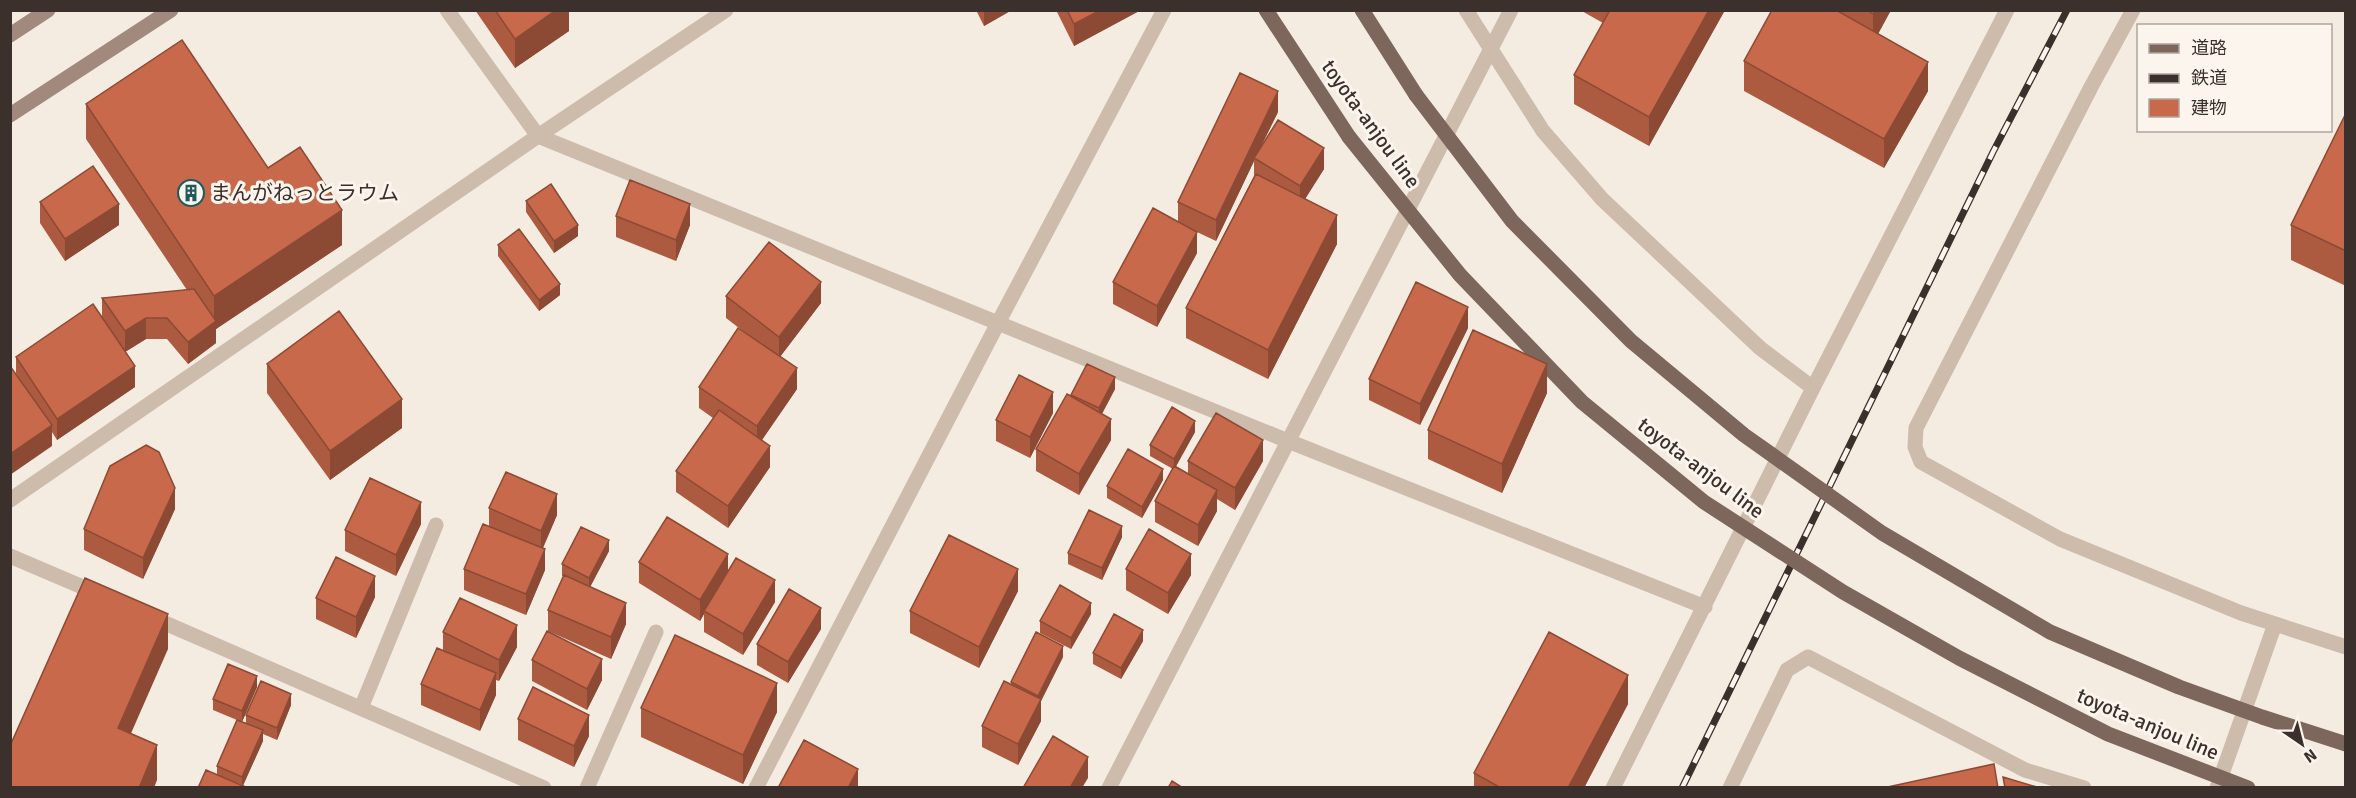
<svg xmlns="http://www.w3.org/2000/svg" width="2356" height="798" font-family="Signika,'Noto Sans JP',sans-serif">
  <rect width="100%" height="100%" fill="#f4ebe1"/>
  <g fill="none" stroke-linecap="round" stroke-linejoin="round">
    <path stroke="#cdbbac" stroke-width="15" d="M 361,708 L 436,525
      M 587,788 L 656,632"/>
    <path stroke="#cdbbac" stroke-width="15" d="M 447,10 L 538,136 L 1288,441 L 1705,607
      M 1466,10 L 1543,131 L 1602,199 L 1760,348 L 1813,388
      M 2133,10 L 2091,87 L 1916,428 L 1915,447 L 1921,462 L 2060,539 L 2241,613 L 2346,647
      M 10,500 L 538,136 L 726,10
      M 10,556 L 99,594
      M 151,617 L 544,788
      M 756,788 L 998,323 L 1164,10
      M 1109,788 L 1511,10
      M 1613,788 L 1813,388 L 2007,10
      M 1730,788 L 1787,670 L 1808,657 L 2025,770 L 2084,788
      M 2217,788 L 2275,624"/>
    <path stroke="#a18a7d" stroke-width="15" d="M 10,35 L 48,10
      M 10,115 L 171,10"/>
    <path stroke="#7d675c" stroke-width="15" d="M 1266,10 L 1349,137
      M 1362,10 L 1416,95"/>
    <defs>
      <path id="rail" d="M 1682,788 L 1993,152 L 2067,10"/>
    </defs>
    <use href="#rail" stroke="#3b302b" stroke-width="7"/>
    <use href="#rail" stroke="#fbf5ee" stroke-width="4.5" stroke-dasharray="14" stroke-linecap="butt"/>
    <path stroke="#7d675c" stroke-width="15" d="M 1416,95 L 1512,221 L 1631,341 L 1744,435 L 1882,533 L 2050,632 L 2179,687 L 2262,717 L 2346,744
      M 1349,137 L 1460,275 L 1582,402 L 1704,502 L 1843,592 L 1959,658 L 2108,734 L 2248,788"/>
  </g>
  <path fill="#ac5a40" d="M 475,10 L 569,10 L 569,31 L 515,68 Z
    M 976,10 L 1012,10 L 984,26 Z
    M 1056,10 L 1141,10 L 1074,46 Z
    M 1580,10 L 1725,10 L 1649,146 L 1574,104 L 1574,75 L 1603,23 Z
    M 1772,10 L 1891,10 L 1878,34 L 1928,91 L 1884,168 L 1744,91 L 1744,61 Z
    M 86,104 L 268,168 L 342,245 L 216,329 L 216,343 L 188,364 L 167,339 L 146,339 L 125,352 L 135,387 L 57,440 L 52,432 L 52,446 L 16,373 L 16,357 L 102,318 L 102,298 L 187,290 L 86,139 Z
    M 1278,112 L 1259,150 L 1324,169 L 1305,199 L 1337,244 L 1268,379 L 1186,338 L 1186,308 L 1254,176 L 1254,161 L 1216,241 L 1197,232 L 1197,253 L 1157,327 L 1113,304 L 1113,282 L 1178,221 L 1178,202 Z
    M 2346,113 L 2346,286 L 2291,260 L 2291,225 Z
    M 526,201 L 578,236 L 554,253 L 526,212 Z
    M 40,202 L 119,225 L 65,261 L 40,223 Z
    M 616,216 L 690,225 L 676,261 L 616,237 Z
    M 498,245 L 560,295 L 539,311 L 498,256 Z
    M 726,296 L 821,303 L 780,357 L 797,389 L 762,440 L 770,467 L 728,528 L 676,492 L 676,471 L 713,418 L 699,408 L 699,387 L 752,338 L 726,318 Z
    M 1468,328 L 1420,425 L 1369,400 L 1369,379 Z
    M 267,364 L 402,428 L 330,480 L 267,393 Z
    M 1115,389 L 1102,414 L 1111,440 L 1079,495 L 1036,471 L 1036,449 L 1071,396 L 1071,395 Z
    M 1547,393 L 1502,493 L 1428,459 L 1428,430 Z
    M 1053,413 L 1030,458 L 996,441 L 996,420 Z
    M 1195,432 L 1176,466 L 1188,473 L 1188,461 L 1263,461 L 1235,510 L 1217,499 L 1217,511 L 1198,546 L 1155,522 L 1155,501 L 1173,469 L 1150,456 L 1150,445 Z
    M 1163,480 L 1142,518 L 1107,498 L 1107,486 Z
    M 489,508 L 557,515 L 543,548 L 545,570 L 526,615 L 464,590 L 464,569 L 489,526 Z
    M 175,509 L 143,579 L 84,550 L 84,529 Z
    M 421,524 L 396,576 L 345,551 L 345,530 Z
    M 1122,537 L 1102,580 L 1068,564 L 1068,553 Z
    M 609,551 L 590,587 L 626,624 L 611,659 L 548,631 L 548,610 L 563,576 L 562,576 L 562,564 Z
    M 639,562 L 728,571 L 775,602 L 743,655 L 704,632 L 704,614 L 700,621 L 639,583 Z
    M 1126,569 L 1191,575 L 1168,614 L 1126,590 Z
    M 1018,591 L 979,668 L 910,633 L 910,611 Z
    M 375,597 L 356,638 L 316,619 L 316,598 Z
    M 1091,614 L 1071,649 L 1040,633 L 1040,621 Z
    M 821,629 L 788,683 L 757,665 L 757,644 Z
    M 443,632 L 517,647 L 499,681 L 496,680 L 496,695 L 480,731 L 421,705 L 421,684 L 443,651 Z
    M 1143,641 L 1121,679 L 1093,664 L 1093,653 Z
    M 1063,657 L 1041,701 L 1041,721 L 1018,765 L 982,747 L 982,726 L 1011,684 L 1011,682 Z
    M 532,660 L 602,680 L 587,710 L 532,681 Z
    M 257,687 L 242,722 L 246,723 L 246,715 L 291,705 L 277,740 L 263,734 L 263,741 L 243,785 L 217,775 L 217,766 L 237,720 L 213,710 L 213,699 Z
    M 1628,704 L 1584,788 L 1474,788 L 1474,773 Z
    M 641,708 L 777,712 L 743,784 L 641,737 Z
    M 518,719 L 589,736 L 574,767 L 518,740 Z"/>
  <path fill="#8c4a34" d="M 556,10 L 569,10 L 569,31 L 515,68 L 515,39 Z
    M 984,10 L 1012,10 L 984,26 Z
    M 1101,10 L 1141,10 L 1074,46 L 1074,24 Z
    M 1709,10 L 1725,10 L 1649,146 L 1649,117 Z
    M 1875,10 L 1891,10 L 1873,43 L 1873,14 Z
    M 1928,62 L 1928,91 L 1884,168 L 1884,139 Z
    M 1278,91 L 1278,112 L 1255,159 L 1254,158 L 1254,161 L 1216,241 L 1216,220 Z
    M 1324,148 L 1324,169 L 1300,207 L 1300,186 Z
    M 119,204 L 119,225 L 65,261 L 65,239 Z
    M 690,204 L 690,225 L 676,261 L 676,240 Z
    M 342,210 L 342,245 L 216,329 L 216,343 L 188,364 L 188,342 L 214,323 L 214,296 Z
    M 1337,215 L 1337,244 L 1268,379 L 1268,350 Z
    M 578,225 L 578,236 L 554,253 L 554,241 Z
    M 1197,232 L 1197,253 L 1157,327 L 1157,306 Z
    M 821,282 L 821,303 L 779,358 L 779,337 Z
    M 560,284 L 560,295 L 539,311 L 539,300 Z
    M 1468,307 L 1468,328 L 1420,425 L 1420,404 Z
    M 146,318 L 146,339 L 125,352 L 125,331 Z
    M 1547,364 L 1547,393 L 1502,493 L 1502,464 Z
    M 135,366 L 135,387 L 57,440 L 57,419 Z
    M 797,368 L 797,389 L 757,447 L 757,426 Z
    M 1115,377 L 1115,389 L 1099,419 L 1099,408 Z
    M 1053,392 L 1053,413 L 1030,458 L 1030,437 Z
    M 402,399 L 402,428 L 330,480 L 330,451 Z
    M 1111,419 L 1111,440 L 1079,495 L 1079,474 Z
    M 1195,421 L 1195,432 L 1174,470 L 1174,459 Z
    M 52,425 L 52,446 L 10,475 L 10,454 Z
    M 1263,440 L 1263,461 L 1235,510 L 1235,488 Z
    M 770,446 L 770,467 L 728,528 L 728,506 Z
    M 1163,469 L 1163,480 L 1142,518 L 1142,507 Z
    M 175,488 L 175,509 L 143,579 L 143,558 Z
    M 1217,490 L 1217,511 L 1198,546 L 1198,525 Z
    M 557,494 L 557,515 L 541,552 L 541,531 Z
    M 421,502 L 421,524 L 396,576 L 396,555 Z
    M 1122,526 L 1122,537 L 1102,580 L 1102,568 Z
    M 609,540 L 609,551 L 589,589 L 589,578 Z
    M 545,549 L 545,570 L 526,615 L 526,594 Z
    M 728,554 L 728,575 L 704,611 L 704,614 L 700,621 L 700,600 Z
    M 1191,554 L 1191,575 L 1168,614 L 1168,593 Z
    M 1018,569 L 1018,591 L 979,668 L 979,647 Z
    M 375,576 L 375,597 L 356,638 L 356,617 Z
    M 775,580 L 775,602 L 743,655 L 743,634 Z
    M 626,603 L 626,624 L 611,659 L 611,637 Z
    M 1091,603 L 1091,614 L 1071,649 L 1071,638 Z
    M 821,608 L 821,629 L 788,683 L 788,662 Z
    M 168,614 L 168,649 L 118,763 L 118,728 Z
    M 517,625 L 517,647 L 499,681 L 499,660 Z
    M 1143,630 L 1143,641 L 1121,679 L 1121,668 Z
    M 1063,646 L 1063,657 L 1041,701 L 1041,721 L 1018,765 L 1018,744 L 1038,705 L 1038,696 Z
    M 602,659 L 602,680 L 587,710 L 587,689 Z
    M 496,673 L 496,695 L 480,731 L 480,710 Z
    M 1628,675 L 1628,704 L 1584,788 L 1568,788 Z
    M 257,676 L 257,687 L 242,722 L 242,711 Z
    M 777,683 L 777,712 L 743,784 L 743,755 Z
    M 291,694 L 291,705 L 277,740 L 277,728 Z
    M 589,715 L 589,736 L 574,767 L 574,746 Z
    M 263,730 L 263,741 L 242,788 L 242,777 Z
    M 157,745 L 157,780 L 154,788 L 139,788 Z
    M 1088,757 L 1088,778 L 1082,788 L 1070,788 Z
    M 858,769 L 858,788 L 848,788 Z"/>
  <path fill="#c8694b" stroke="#8c4a34" stroke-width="1.5" d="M 495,10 L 556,10 L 515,39 Z
    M 1067,10 L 1101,10 L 1074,24 Z
    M 1610,10 L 1709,10 L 1649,117 L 1574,75 Z
    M 1772,10 L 1836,10 L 1928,62 L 1884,139 L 1744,61 Z
    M 1867,10 L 1875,10 L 1873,14 Z
    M 182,40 L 268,168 L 300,147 L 342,210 L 214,296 L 86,104 Z
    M 1240,73 L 1278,91 L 1216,220 L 1178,202 Z
    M 2346,113 L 2346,251 L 2291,225 Z
    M 1278,120 L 1324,148 L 1300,186 L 1254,158 Z
    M 93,166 L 119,204 L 65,239 L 40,202 Z
    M 1256,174 L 1337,215 L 1268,350 L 1186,308 Z
    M 630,180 L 690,204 L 676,240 L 616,216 Z
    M 551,184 L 578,225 L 554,241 L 526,201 Z
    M 1153,208 L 1197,232 L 1157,306 L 1113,282 Z
    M 519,229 L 560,284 L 539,300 L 498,245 Z
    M 769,242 L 821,282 L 779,337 L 726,296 Z
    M 1416,282 L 1468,307 L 1420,404 L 1369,379 Z
    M 194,289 L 216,321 L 188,342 L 167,318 L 146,318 L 125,331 L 102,298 Z
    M 93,304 L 135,366 L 57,419 L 16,357 Z
    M 339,311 L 402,399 L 330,451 L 267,364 Z
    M 738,328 L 797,368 L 757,426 L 699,387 Z
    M 1473,330 L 1547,364 L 1502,464 L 1428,430 Z
    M 1087,364 L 1115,377 L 1099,408 L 1071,395 Z
    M 10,366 L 52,425 L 10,454 Z
    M 1019,375 L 1053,392 L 1030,437 L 996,420 Z
    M 1067,394 L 1111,419 L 1079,474 L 1036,449 Z
    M 1172,407 L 1195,421 L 1174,459 L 1150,445 Z
    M 719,410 L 770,446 L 728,506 L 676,471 Z
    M 1216,413 L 1263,440 L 1235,488 L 1188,461 Z
    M 146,445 L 159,452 L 175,488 L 143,558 L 84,529 L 110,466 Z
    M 1128,449 L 1163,469 L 1142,507 L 1107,486 Z
    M 1174,466 L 1217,490 L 1198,525 L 1155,501 Z
    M 506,472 L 557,494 L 541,531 L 489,508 Z
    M 370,478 L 421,502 L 396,555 L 345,530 Z
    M 1089,510 L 1122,526 L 1102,568 L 1068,553 Z
    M 667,517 L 728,554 L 700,600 L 639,562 Z
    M 483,524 L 545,549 L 526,594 L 464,569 Z
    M 581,527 L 609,540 L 589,578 L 562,564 Z
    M 1149,529 L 1191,554 L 1168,593 L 1126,569 Z
    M 949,535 L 1018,569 L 979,647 L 910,611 Z
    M 336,557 L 375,576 L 356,617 L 316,598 Z
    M 736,558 L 775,580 L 743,634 L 704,611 Z
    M 564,575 L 626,603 L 611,637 L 548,610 Z
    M 85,578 L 168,614 L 118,728 L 157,745 L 139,788 L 10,788 L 10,746 Z
    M 1060,585 L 1091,603 L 1071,638 L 1040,621 Z
    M 789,589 L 821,608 L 788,662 L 757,644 Z
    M 460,598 L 517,625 L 499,660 L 443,632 Z
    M 1114,614 L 1143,630 L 1121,668 L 1093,653 Z
    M 547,631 L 602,659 L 587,689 L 532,660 Z
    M 1036,632 L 1063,646 L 1038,696 L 1011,682 Z
    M 1549,632 L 1628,675 L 1568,788 L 1501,788 L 1474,773 Z
    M 675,635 L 777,683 L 743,755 L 641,708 Z
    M 437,648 L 496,673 L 480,710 L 421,684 Z
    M 228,664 L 257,676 L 242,711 L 213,699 Z
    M 261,681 L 291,694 L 277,728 L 246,715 Z
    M 1004,681 L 1041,699 L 1018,744 L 982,726 Z
    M 533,687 L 589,715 L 574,746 L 518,719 Z
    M 237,720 L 263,730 L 242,777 L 217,766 Z
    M 1053,736 L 1088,757 L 1070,788 L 1023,788 Z
    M 804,740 L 858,769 L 848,788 L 778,788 Z
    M 1994,764 L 1998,788 L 1883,788 Z
    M 206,770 L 248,788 L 198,788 Z
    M 2003,777 L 2040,788 L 2005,788 Z
    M 1172,781 L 1183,788 L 1168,788 Z"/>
  <defs>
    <symbol id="building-ring" viewBox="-11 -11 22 22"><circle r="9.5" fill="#fbf5ee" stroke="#1f5a5e" stroke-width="1.5"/><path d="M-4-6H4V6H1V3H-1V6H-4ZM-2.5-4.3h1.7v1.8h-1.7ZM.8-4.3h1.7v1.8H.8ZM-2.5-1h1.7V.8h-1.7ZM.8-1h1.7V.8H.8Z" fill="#1f5a5e"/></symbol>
  </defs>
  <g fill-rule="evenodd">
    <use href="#building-ring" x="176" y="178" width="30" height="30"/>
  </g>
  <g text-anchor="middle" stroke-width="6" stroke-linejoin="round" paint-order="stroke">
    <g font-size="21" fill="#3b302b" stroke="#fbf5ee">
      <text transform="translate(1371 124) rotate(54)" y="7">toyota-anjou line</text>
      <text transform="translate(1701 468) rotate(37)" y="7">toyota-anjou line</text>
      <text transform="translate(2148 724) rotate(23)" y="7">toyota-anjou line</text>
    </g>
    <g font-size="21" fill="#3b302b" stroke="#fbf5ee" text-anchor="start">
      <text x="210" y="200">まんがねっとラウム</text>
    </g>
  </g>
  <rect width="2356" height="798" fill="none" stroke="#3b302b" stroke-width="24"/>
  <rect x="2137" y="24" width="195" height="108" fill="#fbf5ee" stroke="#aea6a0" stroke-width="1.5"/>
  <rect x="2149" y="44" width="30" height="9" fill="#7d675c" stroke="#aea6a0" stroke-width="1.5"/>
  <text x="2191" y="54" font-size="18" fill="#3b302b">道路</text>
  <rect x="2149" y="74" width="30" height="9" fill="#3b302b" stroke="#aea6a0" stroke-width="1.5"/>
  <text x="2191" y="84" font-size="18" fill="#3b302b">鉄道</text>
  <rect x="2149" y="99" width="30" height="18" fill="#c8694b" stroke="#aea6a0" stroke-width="1.5"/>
  <text x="2191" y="114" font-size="18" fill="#3b302b">建物</text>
  <g transform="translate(2302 744) rotate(145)" stroke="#fbf5ee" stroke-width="4.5" paint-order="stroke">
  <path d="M0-4.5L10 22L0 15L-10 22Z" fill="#3b302b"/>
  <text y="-9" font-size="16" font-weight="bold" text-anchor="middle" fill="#3b302b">N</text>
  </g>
</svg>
